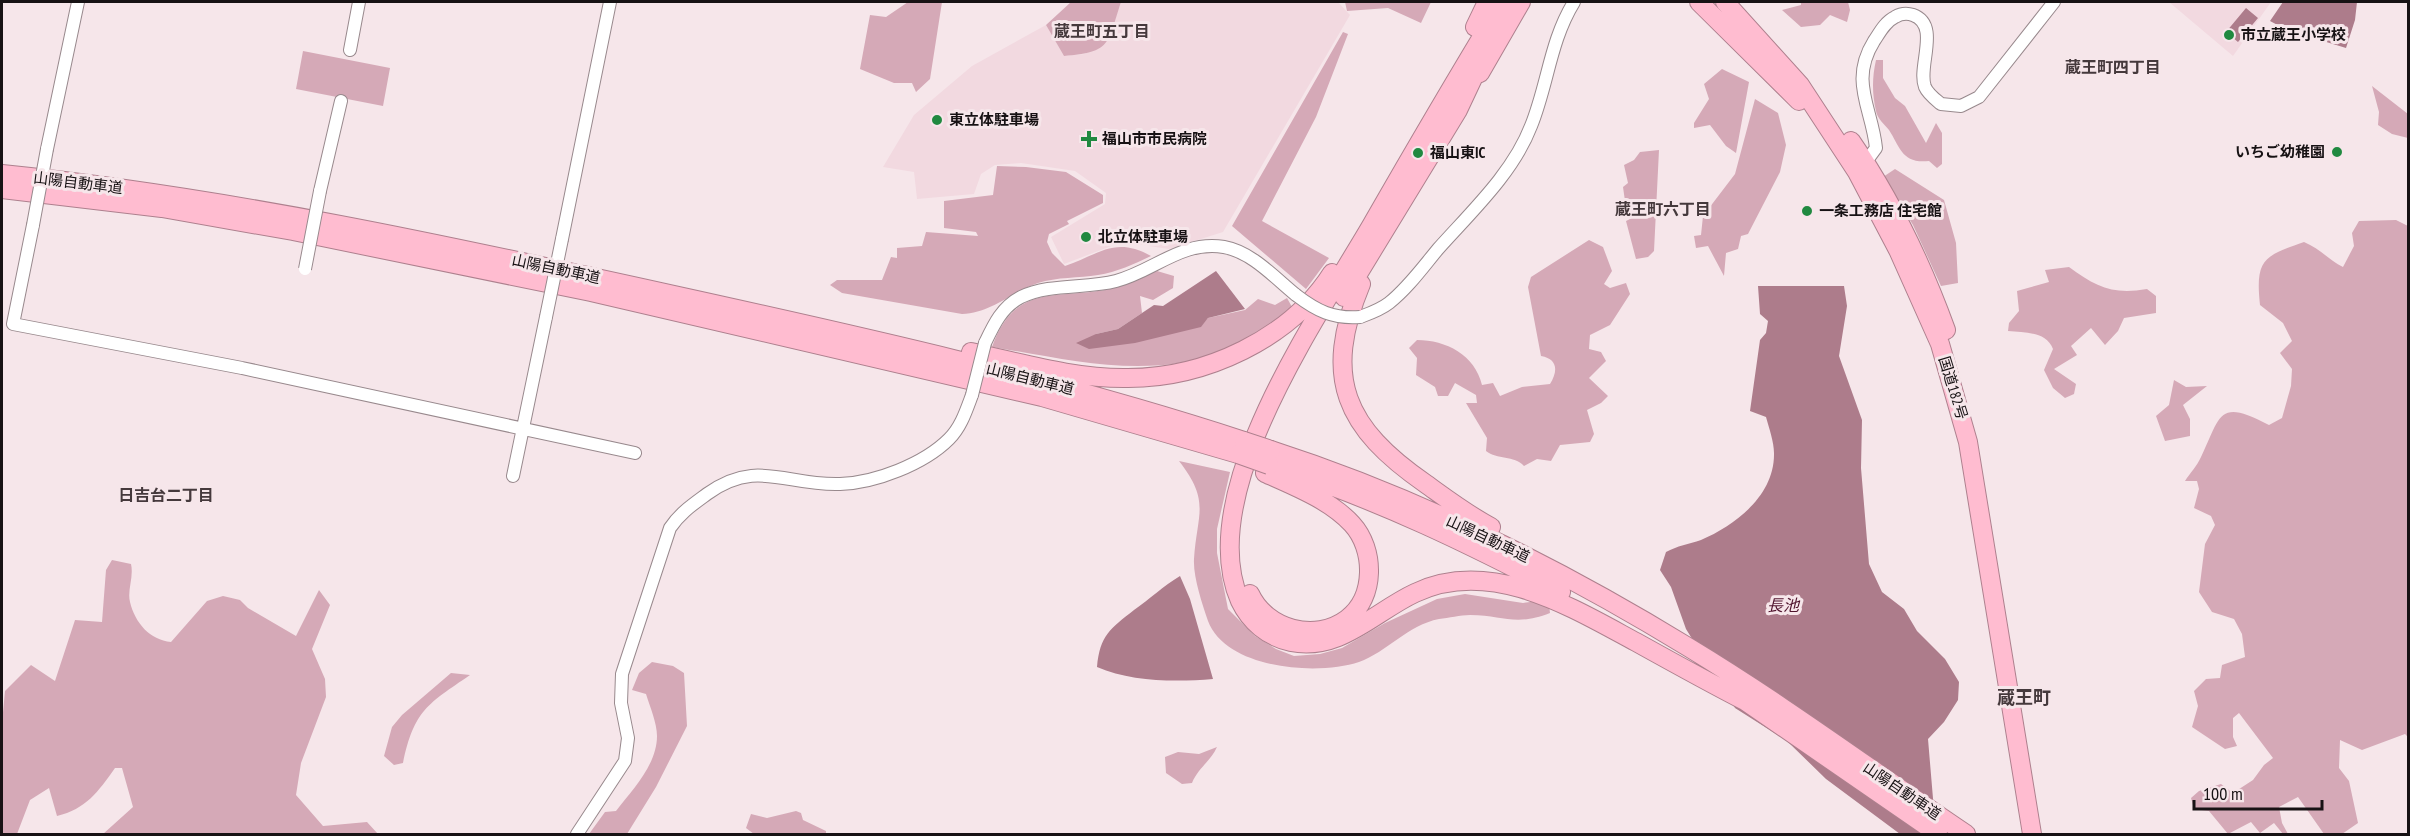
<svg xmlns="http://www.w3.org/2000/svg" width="2410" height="836" font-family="'PT Sans Narrow','Noto Sans JP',sans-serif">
  <rect width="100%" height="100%" fill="#f6e6ea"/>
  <path fill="#f2d9e0" d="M 1121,2 L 1338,2 L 1350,15 L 1223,232 L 1169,249 L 1122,242 L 1064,264 L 1051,237 L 1105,204 L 1106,193 L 1075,171 L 1021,163 L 995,165 L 981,174 L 974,194 L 917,199 L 914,172 L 883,167 L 914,115 L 972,66 L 1046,25 L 1064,56 L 1085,54 L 1108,40 Z
    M 2169,2 L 2271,2 L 2233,56 Z"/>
  <path fill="#d5a9b7" d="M 908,2 L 942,2 L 930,79 L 916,92 L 912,83 L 894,83 L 860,69 L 870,15 L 886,17 Z
    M 1071,2 L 1121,2 C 1107,44 1112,52 1064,56 L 1046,25 Z
    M 1345,2 L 1431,2 L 1421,23 L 1388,8 L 1347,11 Z
    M 1801,2 L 1848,2 L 1850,10 L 1847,22 L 1830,15 L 1820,25 L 1801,27 L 1782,10 L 1801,5 Z
    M 1343,32 L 1348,34 L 1316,117 L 1262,221 L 1329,258 L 1306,289 L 1232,226 Z
    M 303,51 L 390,68 L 383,106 L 296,89 Z
    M 1876,60 L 1883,60 L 1883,78 L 1895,98 L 1905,106 L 1926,143 L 1936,123 L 1942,133 L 1942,164 L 1937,168 L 1929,161 C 1902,164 1900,147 1889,130 C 1884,124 1877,118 1876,111 C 1872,94 1872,77 1876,60 Z
    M 1722,69 L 1749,82 L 1736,153 L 1726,146 L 1710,125 L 1694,128 L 1694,123 L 1709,99 L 1704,84 Z
    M 2372,86 L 2408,114 L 2408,138 L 2392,134 L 2378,125 L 2379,112 Z
    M 1755,99 L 1778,113 L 1786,145 L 1780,172 L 1748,234 L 1741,236 L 1738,249 L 1726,253 L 1724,276 L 1708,246 L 1696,248 L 1694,236 L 1701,235 L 1703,216 L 1735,174 Z
    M 1659,150 L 1654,251 L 1648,257 L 1636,259 L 1626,221 L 1632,218 L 1628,204 L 1625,201 L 1623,187 L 1628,183 L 1624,165 L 1634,160 L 1640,152 Z
    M 997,166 L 1026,167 L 1066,172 L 1103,195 L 1103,203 L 1067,221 L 1069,224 L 1049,234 L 1047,242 L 1052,253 L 1065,266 C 1100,254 1115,236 1151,256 C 1134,264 1117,272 1098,275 C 1079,278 1057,277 1038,283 C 1011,292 992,313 962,314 L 842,293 L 830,285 L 837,280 L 882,280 L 891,257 L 897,258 L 897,248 L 922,246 L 926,232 L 978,236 L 976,232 L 944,228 L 944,201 L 993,195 Z
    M 1895,169 L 1944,200 L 1956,243 L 1958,283 L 1941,286 L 1913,225 L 1883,177 Z
    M 2396,220 L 2408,226 L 2408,737 L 2405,734 L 2362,750 L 2340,740 L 2339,768 L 2349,781 L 2358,823 L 2342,834 L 2324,834 L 2298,797 L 2279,807 L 2282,823 L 2288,834 L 2283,834 L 2274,823 L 2260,833 L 2251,822 L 2228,834 L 2209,811 L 2194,809 L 2191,798 L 2199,791 L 2221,784 L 2233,793 L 2253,780 L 2264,765 L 2273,758 L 2239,713 L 2233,718 L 2233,737 L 2237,746 L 2225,749 L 2192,727 L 2198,706 L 2194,691 L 2206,679 L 2220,678 L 2222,665 L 2245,657 L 2242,634 L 2234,619 L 2212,612 L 2199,592 L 2205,544 L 2215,525 L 2211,516 L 2194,508 L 2199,489 L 2197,481 L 2185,481 C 2190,473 2197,466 2201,457 C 2221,415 2218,398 2269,425 L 2282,418 L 2291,386 L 2292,369 L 2280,353 L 2292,341 L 2283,323 L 2260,305 C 2255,259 2264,256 2304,242 C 2319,248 2329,260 2343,267 L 2354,246 L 2352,233 L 2359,221 Z
    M 1589,240 L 1603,247 L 1612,271 L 1604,284 L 1610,288 L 1626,283 L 1630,294 L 1610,325 L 1590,335 L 1589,349 L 1601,352 L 1606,361 L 1589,378 L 1608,396 L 1601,403 L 1587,410 L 1594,434 L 1590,442 L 1560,445 L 1551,461 L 1537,459 L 1524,466 C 1514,455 1497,460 1486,451 L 1487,438 L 1466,403 L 1477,403 L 1476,395 L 1455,383 L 1448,396 L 1438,396 L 1435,387 L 1416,375 L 1417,358 L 1409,348 L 1417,340 C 1446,340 1475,355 1482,385 L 1493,383 L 1500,396 L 1522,387 L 1550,384 C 1558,371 1558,359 1541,356 L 1528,287 L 1531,277 Z
    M 2069,267 C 2096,287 2113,295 2147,289 L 2156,296 L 2156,313 L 2124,318 L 2118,331 L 2105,345 L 2091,328 L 2071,346 L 2077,355 L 2054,369 L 2076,384 L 2074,394 L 2065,398 L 2053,388 L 2044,370 L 2053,349 C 2046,331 2025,333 2008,331 L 2009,323 L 2019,311 L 2017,291 L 2049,282 L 2045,270 Z
    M 1157,271 L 1174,276 L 1173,288 L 1153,300 L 1140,296 L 1142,313 L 1118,329 L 1096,334 L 1116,345 L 1201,326 L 1208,318 L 1245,310 L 1258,299 L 1275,305 L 1287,298 L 1292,307 C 1273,322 1254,338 1231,348 C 1153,382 1072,360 992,347 C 1015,282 1056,300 1110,289 C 1126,286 1142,277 1157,271 Z
    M 2174,380 L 2186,387 L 2207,386 L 2183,405 L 2190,419 L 2190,436 L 2165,441 L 2156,416 L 2169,405 Z
    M 1179,461 L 1230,472 L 1217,529 L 1217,553 L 1228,609 L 1255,636 L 1276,649 L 1294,656 L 1320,654 L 1342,648 L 1385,623 L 1437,599 L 1465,594 L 1523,603 L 1538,601 L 1549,605 L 1550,613 C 1514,627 1504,615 1470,615 C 1460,615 1449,618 1439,619 C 1408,625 1387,652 1359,662 C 1317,676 1226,669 1208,621 C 1202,603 1193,577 1194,559 C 1197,513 1211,502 1179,461 Z
    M 112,560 L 131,564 C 134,577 127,590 130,602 C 135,623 150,640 171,642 L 207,601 L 223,596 L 240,600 L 248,608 L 296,636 L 319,590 L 330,605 L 312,649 L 325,679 L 326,697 L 301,763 L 296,795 L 323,826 L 367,822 L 378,834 L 103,834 L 133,807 L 122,768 L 115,768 C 98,792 86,809 57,816 L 49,788 L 30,800 L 17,834 L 2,834 L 2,723 L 5,691 L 31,665 L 55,681 L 75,620 L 102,622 L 106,570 Z
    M 652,662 L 673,666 L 684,673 L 687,726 L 656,787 L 627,834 L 589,834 L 605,812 L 616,811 C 632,790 657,765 657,736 C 657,723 650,707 646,694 L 632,690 L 639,673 Z
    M 451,673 L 470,675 C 428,704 414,710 403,763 L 394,765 L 384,756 L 392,727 L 402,715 Z
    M 1217,747 C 1211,761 1198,768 1192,783 L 1182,784 L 1166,773 L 1165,757 L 1178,752 L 1199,754 Z
    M 796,811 L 801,813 L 803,820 L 826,831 L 826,834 L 754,834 L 746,828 L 751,814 L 767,818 Z"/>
  <path fill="#ad7c8b" d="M 2283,2 L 2357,2 L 2355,20 L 2346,48 L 2287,30 L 2270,21 Z
    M 2246,8 L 2258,18 L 2238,42 L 2226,32 Z
    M 1216,271 L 1245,309 L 1208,318 L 1201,327 L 1135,343 L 1089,349 L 1076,343 L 1096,334 L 1118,329 L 1154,305 L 1163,306 Z
    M 1758,286 L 1844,286 L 1847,306 L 1839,356 L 1862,420 L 1861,468 L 1869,564 L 1882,592 L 1904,609 L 1917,631 L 1945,659 L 1959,682 L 1958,700 L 1944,722 L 1928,739 L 1936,834 L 1900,834 L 1826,779 L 1787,741 L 1735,708 L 1686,629 L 1671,587 L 1660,570 L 1666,552 C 1677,546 1689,544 1701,540 C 1736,525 1775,495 1774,453 C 1774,442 1769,428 1766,417 L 1750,411 L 1760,340 L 1766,333 L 1768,321 L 1760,314 Z
    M 1180,576 L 1190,599 L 1213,679 C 1176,682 1131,682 1097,667 C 1100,635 1110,629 1134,610 C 1150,599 1163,586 1180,576 Z"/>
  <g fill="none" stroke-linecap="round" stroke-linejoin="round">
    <defs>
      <path id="minor" d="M 350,50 L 359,2
        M 47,149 L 78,2
        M 1862,167 L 1876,148 C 1872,108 1849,81 1874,41 C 1880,32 1885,22 1895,17 C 1900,14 1907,13 1913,15 C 1941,25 1917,67 1925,87 C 1928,94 1935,99 1941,104 L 1961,106 L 1979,97 L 2054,2
        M 320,191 L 341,101
        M 33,225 L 13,324 L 242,368 L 635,453
        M 562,239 L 610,2
        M 1360,317 C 1371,313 1380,310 1389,303 C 1408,288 1423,267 1438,249 C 1471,212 1513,173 1531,126 C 1548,84 1550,41 1574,2
        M 985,343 C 994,324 1002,307 1021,297 C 1050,283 1086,289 1116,281 C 1154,271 1182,240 1224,247 C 1252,252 1275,278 1296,295
        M 513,476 L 546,317
        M 577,834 L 625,761 L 628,738 L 621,703 L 622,674 L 670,528 C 680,513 692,505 707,494 C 757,458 786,486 840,484 C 875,483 924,464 949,439 C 961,427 966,411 972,395"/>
      <path id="highway" d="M 1503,2 C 1458,76 1414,151 1371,226 C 1318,317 1193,494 1240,601 C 1250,622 1268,637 1291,642 C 1340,652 1374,612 1415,593 C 1490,557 1571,607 1636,642 C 1672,662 1708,682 1745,701
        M 1699,2 L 1799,101
        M 1725,2 L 1800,85 L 1857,172 L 1898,250 L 1940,344 L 1968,442 L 2032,834
        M 1475,27 L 1487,2
        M 1480,73 L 1521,2
        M 1851,141 C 1891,199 1922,264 1946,330
        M 2,174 C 228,197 452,246 674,295 C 865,337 1058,380 1244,441
        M 2,189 L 162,208 L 293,231 L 591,292 L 1042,397 L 1238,454
        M 1361,284 C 1322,378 1345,428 1426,484 C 1447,499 1468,515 1491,527
        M 1344,297 L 1458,110 L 1482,59
        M 971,352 C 1022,363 1076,379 1128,378 C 1205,378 1290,339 1332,273
        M 1271,450 C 1417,497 1557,567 1688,647 C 1784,705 1874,772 1966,834
        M 1282,469 C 1379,500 1471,545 1561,592
        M 1250,594 C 1266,629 1315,643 1347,619 C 1376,597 1375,549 1352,524 C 1330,500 1294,486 1265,473
        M 1735,694 L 1938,834"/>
    </defs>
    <use href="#minor" stroke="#98898d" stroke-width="14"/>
    <use href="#highway" stroke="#ae808e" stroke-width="20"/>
    <use href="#minor" stroke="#fff" stroke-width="12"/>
    <use href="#highway" stroke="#ffbcd0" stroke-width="18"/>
    <defs>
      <path id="minor-bridge" d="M 33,225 L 47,149
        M 305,269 L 320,191
        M 1296,295 C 1317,311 1333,319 1360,317
        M 546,317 L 562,239
        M 972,395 L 985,343"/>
      <path id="highway-bridge" d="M 1244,441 L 1271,450
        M 1238,454 L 1269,465"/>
    </defs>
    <use href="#minor-bridge" stroke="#98898d" stroke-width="14" stroke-linecap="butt"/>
    <use href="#highway-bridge" stroke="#ae808e" stroke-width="20" stroke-linecap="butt"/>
    <use href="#minor-bridge" stroke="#fff" stroke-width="12"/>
    <use href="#highway-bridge" stroke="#ffbcd0" stroke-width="18"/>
  </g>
  <g fill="#208940" stroke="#f6e6ea" stroke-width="2">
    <circle cx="2229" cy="35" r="6"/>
    <circle cx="937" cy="120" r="6"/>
    <path d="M1086 130h6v6h6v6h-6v6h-6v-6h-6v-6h6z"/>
    <circle cx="2337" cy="152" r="6"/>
    <circle cx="1418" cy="153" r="6"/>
    <circle cx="1807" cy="211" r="6"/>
    <circle cx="1086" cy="237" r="6"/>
  </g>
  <g text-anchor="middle" stroke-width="6" stroke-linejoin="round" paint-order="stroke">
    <g font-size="15" font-weight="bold" fill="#171214" stroke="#f6e6ea" text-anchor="start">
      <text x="2241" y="40">市立蔵王小学校</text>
      <text x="949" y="125">東立体駐車場</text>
      <text x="1102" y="144">福山市市民病院</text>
      <text x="2325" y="157" text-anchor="end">いちご幼稚園</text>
      <text x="1430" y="158">福山東IC</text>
      <text x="1819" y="216">一条工務店 住宅館</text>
      <text x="1098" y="242">北立体駐車場</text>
    </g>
    <g font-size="15" fill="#171214" stroke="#f6e6ea">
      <text transform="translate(78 183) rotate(7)" y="5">山陽自動車道</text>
      <text transform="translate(556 269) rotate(12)" y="5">山陽自動車道</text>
      <text transform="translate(1030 379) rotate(14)" y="5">山陽自動車道</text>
      <text transform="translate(1953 388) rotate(73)" y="5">国道182号</text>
      <text transform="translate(1488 539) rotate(25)" y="5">山陽自動車道</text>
      <text transform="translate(1902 791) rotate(34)" y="5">山陽自動車道</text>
    </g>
    <g font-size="16" font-weight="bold" fill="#45393c" stroke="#f6e6ea">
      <text x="1102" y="37">蔵王町五丁目</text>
      <text x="2113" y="73">蔵王町四丁目</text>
      <text x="1663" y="215">蔵王町六丁目</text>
      <text x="166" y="501">日吉台二丁目</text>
    </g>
    <g font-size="16" font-style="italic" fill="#4f122c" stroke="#f6e6ea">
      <text x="1783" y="611">長池</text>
    </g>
    <g font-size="18" font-weight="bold" fill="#45393c" stroke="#f6e6ea">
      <text x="2024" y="704">蔵王町</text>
    </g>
  </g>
  <rect width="2410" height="836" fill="none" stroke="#171214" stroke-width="6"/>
  <path d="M2194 800v9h128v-9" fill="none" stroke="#171214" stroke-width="3"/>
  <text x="2203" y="800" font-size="18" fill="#171214" stroke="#f6e6ea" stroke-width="4.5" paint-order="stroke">100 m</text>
</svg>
